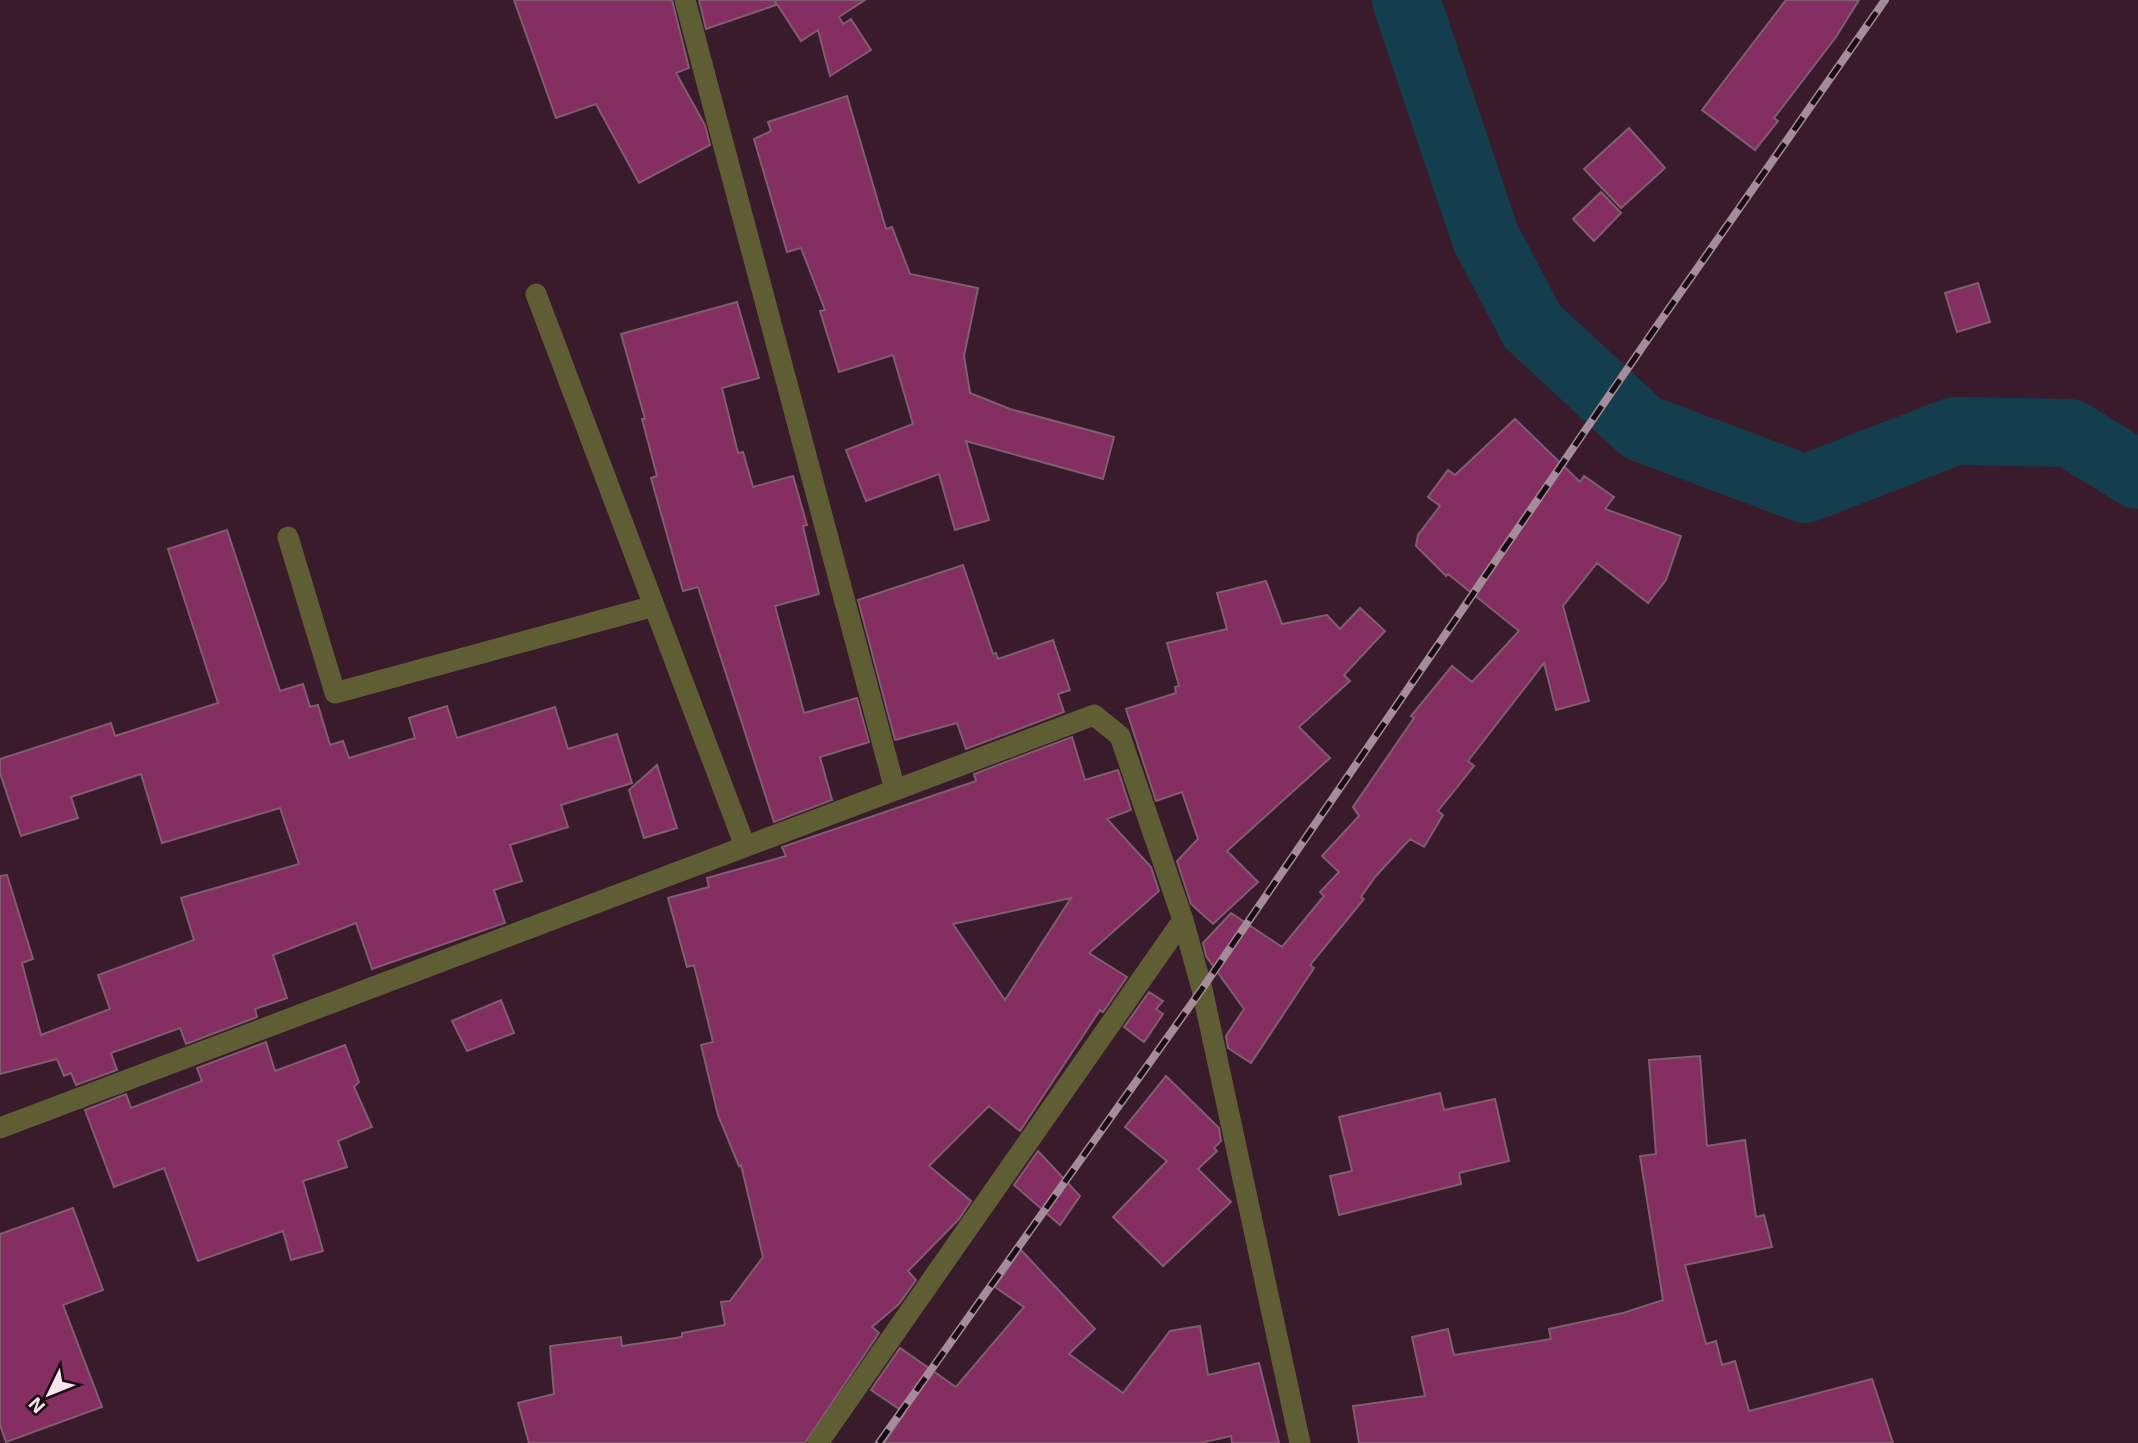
<svg xmlns="http://www.w3.org/2000/svg" width="2138" height="1443" font-family="'Exo 2',sans-serif">
  <rect width="100%" height="100%" fill="#391b2c"/>
  <g fill="none" stroke-linecap="round" stroke-linejoin="round">
    <path stroke="#143e4d" stroke-width="68" d="M 1406,0 L 1485,236 L 1532,326 L 1642,428 L 1805,489 L 1955,431 L 2070,433 L 2138,475"/>
  </g>
  <path fill="#842e62" stroke="#805d6f" stroke-width="2" fill-rule="evenodd" d="M 514,0 L 672,0 L 689,68 L 676,73 L 705,125 L 710,145 L 639,183 L 596,104 L 556,118 Z
    M 699,0 L 865,0 L 839,17 L 843,24 L 851,19 L 871,50 L 830,76 L 818,30 L 801,41 L 775,1 L 776,5 L 706,29 Z
    M 1786,0 L 1859,0 L 1836,37 L 1774,118 L 1778,121 L 1755,150 L 1702,110 Z
    M 847,96 L 886,229 L 892,227 L 910,274 L 978,288 L 964,356 L 970,393 L 1010,409 L 1114,437 L 1103,479 L 966,441 L 989,520 L 955,530 L 939,474 L 866,501 L 846,450 L 913,424 L 893,355 L 839,372 L 820,311 L 825,310 L 801,248 L 787,252 L 754,139 L 771,131 L 768,122 Z
    M 1629,128 L 1665,168 L 1621,208 L 1584,169 Z
    M 1601,192 L 1621,213 L 1594,241 L 1573,219 Z
    M 1978,283 L 1990,322 L 1957,332 L 1945,293 Z
    M 737,302 L 759,378 L 722,388 L 738,453 L 743,452 L 753,487 L 793,476 L 807,525 L 803,526 L 819,594 L 775,606 L 804,713 L 857,698 L 869,742 L 820,757 L 832,800 L 774,822 L 698,587 L 683,591 L 651,478 L 657,476 L 642,419 L 645,419 L 621,334 Z
    M 1515,419 L 1580,482 L 1584,476 L 1614,497 L 1605,509 L 1681,536 L 1666,580 L 1648,603 L 1597,563 L 1563,606 L 1589,701 L 1556,710 L 1544,663 L 1468,761 L 1474,766 L 1438,811 L 1443,815 L 1424,847 L 1410,839 L 1375,877 L 1361,897 L 1364,899 L 1310,965 L 1314,968 L 1251,1063 L 1228,1048 L 1226,1036 L 1244,1009 L 1206,956 L 1203,943 L 1231,913 L 1282,947 L 1324,896 L 1320,892 L 1339,872 L 1322,856 L 1359,816 L 1353,807 L 1414,718 L 1411,716 L 1452,666 L 1472,682 L 1519,631 L 1448,574 L 1446,576 L 1416,546 L 1418,535 L 1440,506 L 1428,497 L 1448,470 L 1455,475 Z
    M 227,530 L 280,691 L 303,684 L 310,707 L 318,705 L 330,745 L 343,741 L 349,758 L 415,738 L 409,718 L 447,706 L 457,738 L 555,707 L 568,749 L 617,734 L 632,783 L 561,805 L 568,827 L 510,845 L 522,881 L 494,890 L 505,923 L 372,969 L 356,923 L 273,955 L 287,998 L 255,1009 L 257,1017 L 186,1044 L 180,1028 L 111,1053 L 117,1070 L 76,1085 L 71,1073 L 64,1076 L 57,1059 L 0,1074 L 0,876 L 7,875 L 33,959 L 22,963 L 41,1035 L 110,1009 L 98,975 L 194,940 L 181,898 L 299,864 L 280,808 L 162,843 L 141,774 L 71,797 L 78,818 L 21,836 L 0,773 L 0,759 L 111,723 L 115,736 L 218,703 L 168,549 Z
    M 963,565 L 993,654 L 996,653 L 998,659 L 1053,640 L 1070,690 L 1058,694 L 1064,712 L 966,749 L 957,723 L 895,740 L 858,600 Z
    M 1266,581 L 1282,624 L 1327,615 L 1340,629 L 1360,608 L 1385,631 L 1344,675 L 1350,681 L 1299,727 L 1330,758 L 1227,851 L 1258,882 L 1213,924 L 1191,904 L 1177,861 L 1198,839 L 1182,792 L 1156,801 L 1126,709 L 1176,693 L 1175,687 L 1179,686 L 1167,643 L 1227,629 L 1217,593 Z
    M 1072,737 L 1085,780 L 1118,770 L 1131,810 L 1107,819 L 1151,867 L 1159,891 L 1089,953 L 1127,977 L 1103,1012 L 1100,1010 L 1020,1131 L 989,1106 L 929,1166 L 971,1201 L 959,1219 L 908,1271 L 916,1280 L 899,1304 L 872,1327 L 879,1333 L 805,1443 L 529,1443 L 518,1403 L 554,1394 L 550,1346 L 621,1337 L 622,1346 L 682,1337 L 682,1333 L 725,1325 L 721,1302 L 730,1301 L 763,1257 L 741,1165 L 739,1166 L 718,1115 L 701,1045 L 713,1042 L 694,965 L 687,967 L 668,898 L 709,887 L 707,878 L 786,856 L 782,847 L 976,781 L 974,774 ZM 1071,898 L 1005,1000 L 953,924 Z
    M 657,765 L 677,828 L 644,838 L 629,790 Z
    M 1149,992 L 1163,1001 L 1156,1009 L 1163,1014 L 1144,1042 L 1124,1027 Z
    M 501,1000 L 514,1033 L 467,1051 L 452,1021 Z
    M 266,1042 L 275,1071 L 345,1045 L 359,1082 L 354,1087 L 372,1127 L 338,1141 L 347,1167 L 303,1181 L 323,1251 L 291,1260 L 283,1231 L 198,1261 L 164,1168 L 114,1187 L 85,1110 L 126,1094 L 131,1108 L 202,1081 L 197,1068 Z
    M 1700,1056 L 1707,1146 L 1745,1140 L 1756,1217 L 1764,1215 L 1772,1247 L 1685,1265 L 1706,1344 L 1716,1341 L 1722,1365 L 1735,1361 L 1749,1411 L 1872,1379 L 1893,1443 L 1359,1443 L 1353,1406 L 1425,1396 L 1412,1337 L 1448,1329 L 1454,1355 L 1551,1339 L 1549,1329 L 1623,1313 L 1663,1300 L 1640,1156 L 1656,1154 L 1649,1060 Z
    M 1166,1076 L 1219,1128 L 1221,1141 L 1214,1148 L 1217,1151 L 1198,1169 L 1231,1202 L 1163,1266 L 1113,1217 L 1167,1161 L 1125,1127 Z
    M 1440,1093 L 1444,1110 L 1495,1099 L 1509,1161 L 1459,1173 L 1461,1184 L 1339,1215 L 1330,1176 L 1352,1171 L 1339,1117 Z
    M 1038,1151 L 1080,1196 L 1060,1225 L 1014,1185 Z
    M 73,1208 L 103,1290 L 63,1305 L 102,1407 L 6,1442 L 0,1425 L 0,1234 Z
    M 1021,1250 L 1095,1329 L 1069,1354 L 1123,1393 L 1170,1331 L 1200,1326 L 1208,1375 L 1259,1363 L 1279,1443 L 1232,1443 L 1231,1436 L 1200,1443 L 884,1443 L 905,1413 L 871,1390 L 900,1348 L 956,1387 L 1024,1307 L 995,1287 Z"/>
  <g fill="none" stroke-linecap="round" stroke-linejoin="round">
    <path stroke="#5f5d34" stroke-width="21" d="M 685,0 L 895,790
      M 536,294 L 745,846
      M 288,537 L 335,693 L 654,606
      M 0,1128 L 1094,715 L 1120,736 L 1183,920 L 1202,989 L 1300,1443
      M 818,1443 L 1183,920"/>
    <defs>
      <path id="rail" d="M 879,1443 L 1202,989 L 1652,333 L 1885,0"/>
    </defs>
    <use href="#rail" stroke="#a58c9a" stroke-width="8"/>
    <use href="#rail" stroke="#180b12" stroke-width="5" stroke-dasharray="16" stroke-linecap="butt"/>
  </g>
  <g transform="translate(49 1394) rotate(227)" stroke="#180b12" stroke-width="5" paint-order="stroke">
  <path d="M0-5L12 26L0 18L-12 26Z" fill="#f9e4ee"/>
  <text y="-10" font-size="19" font-weight="bold" text-anchor="middle" fill="#f9e4ee">N</text>
  </g>
</svg>
